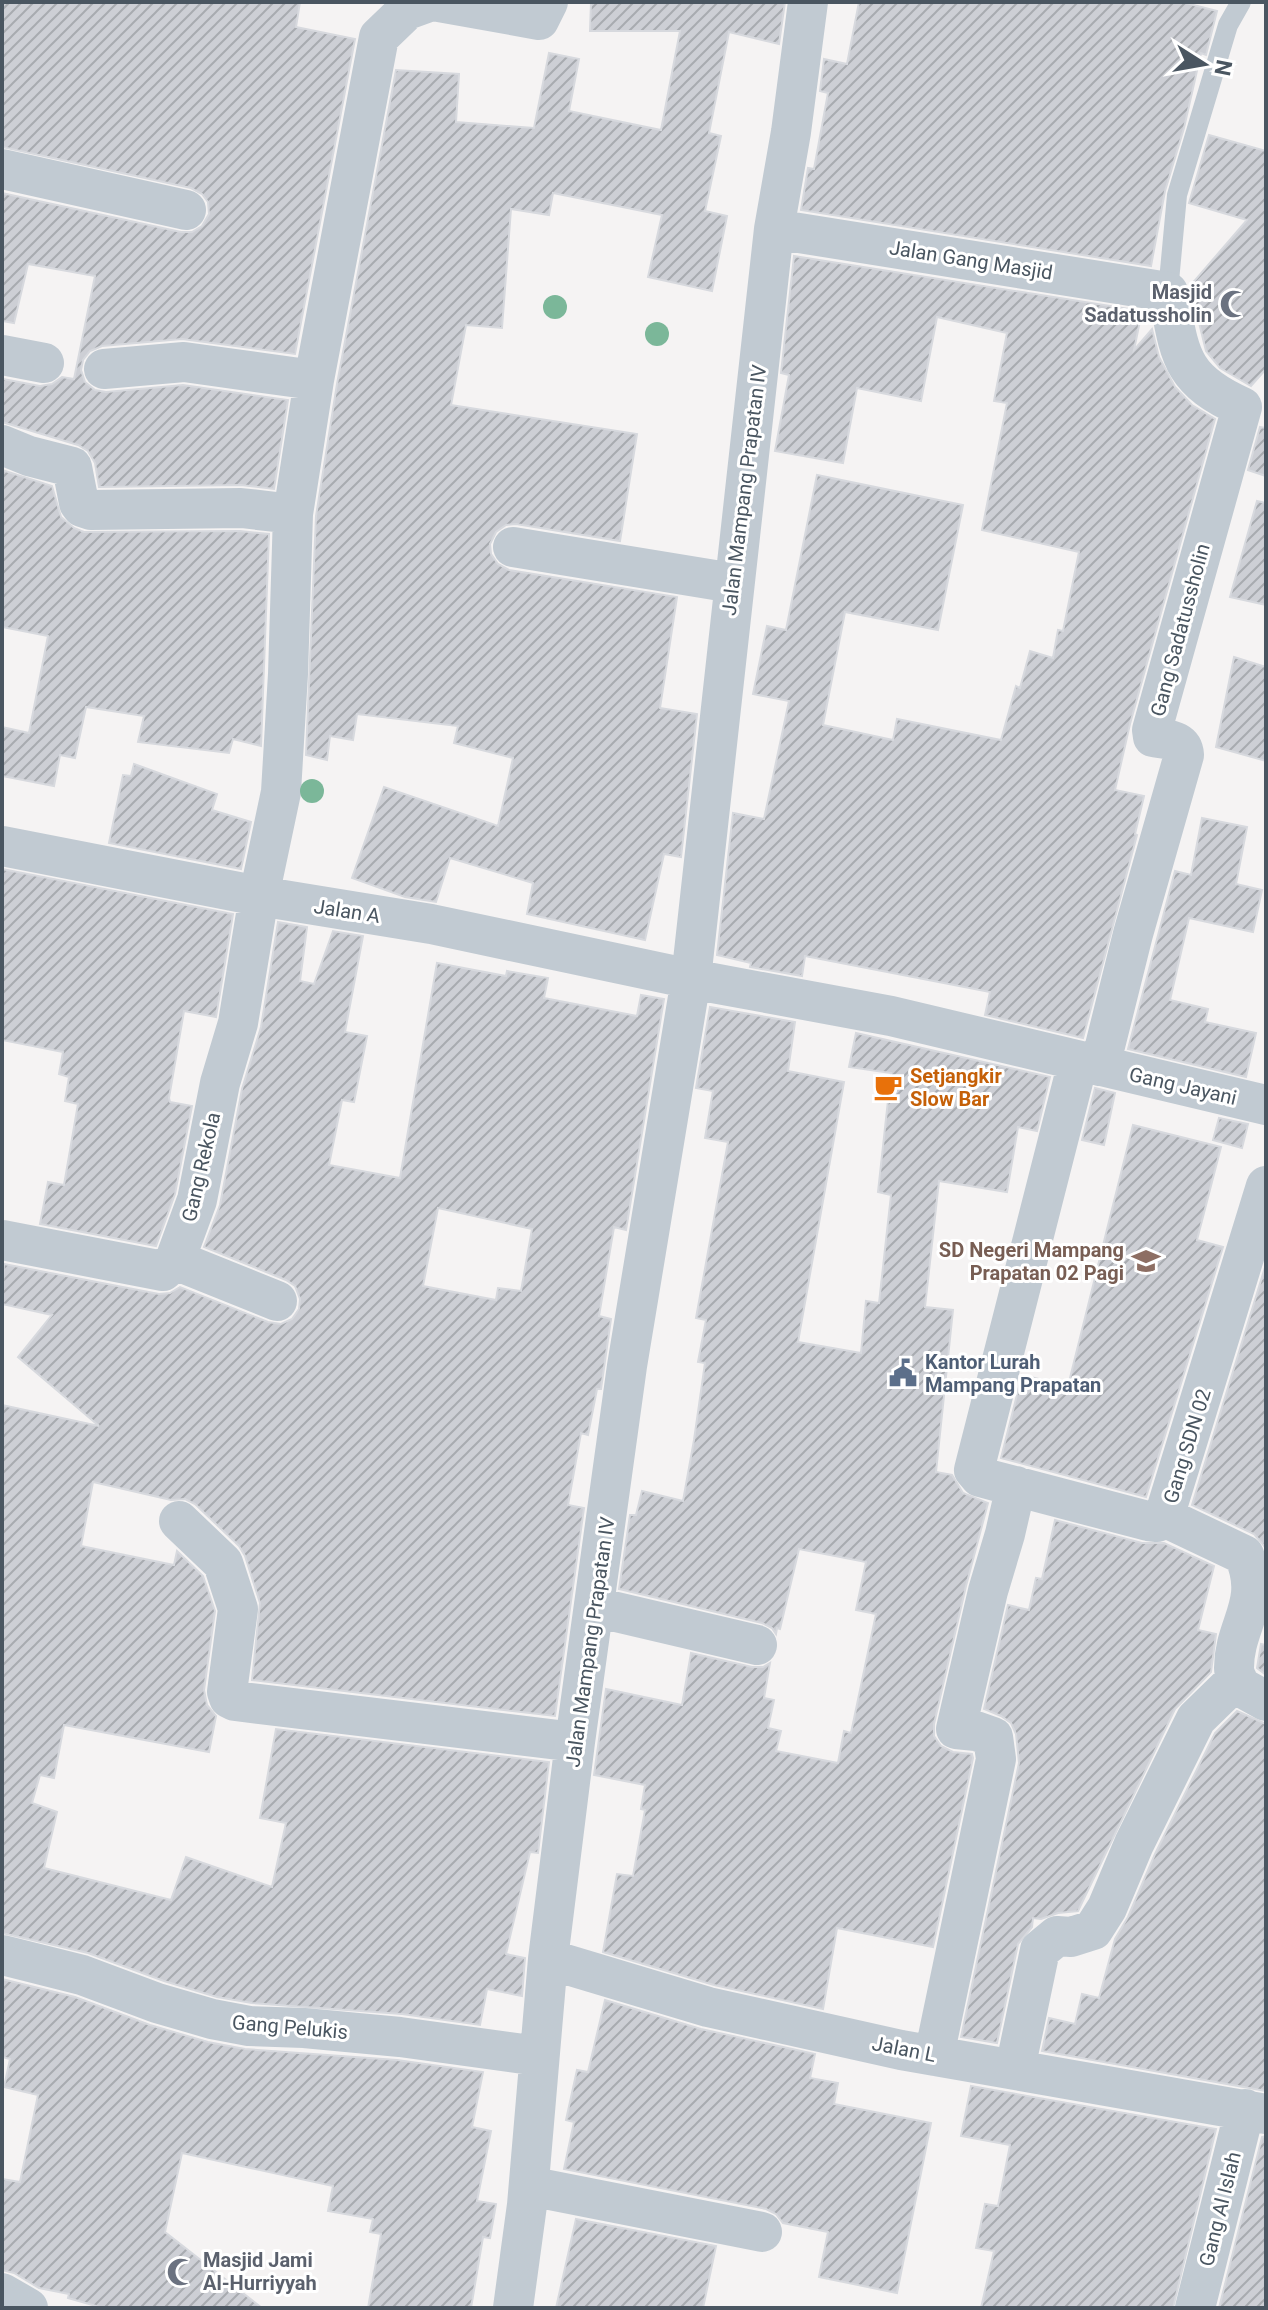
<svg xmlns="http://www.w3.org/2000/svg" width="1268" height="2310" font-family="Roboto,sans-serif">
  <defs>
    <pattern id="building-hatch" width="6" height="6" patternUnits="userSpaceOnUse" patternTransform="scale(2)"><rect width="6" height="6" fill="#cdcfd5"/><path d="M-1 1l2-2M0 6l6-6M5 7l2-2" fill="none" stroke="#a8abb0"/></pattern>
  </defs>
  <rect width="100%" height="100%" fill="#f5f3f3"/>
  <path fill="url(#building-hatch)" stroke="#d7d9de" stroke-width="2" fill-rule="evenodd" d="M 2,2 L 300,2 L 296,27 L 355,39 L 295,354 L 182,339 L 102,346 L 90,351 L 83,360 L 81,370 L 85,382 L 95,390 L 106,392 L 183,385 L 288,400 L 274,489 L 241,485 L 99,487 L 95,463 L 88,451 L 78,445 L 2,422 L 3,379 L 40,386 L 52,384 L 62,377 L 74,379 L 95,276 L 28,264 L 14,323 L 2,321 L 2,193 L 181,232 L 192,232 L 202,226 L 209,214 L 208,202 L 202,194 L 191,188 L 2,147 Z
    M 591,2 L 785,2 L 779,44 L 729,32 L 709,133 L 721,136 L 705,211 L 727,216 L 712,291 L 648,277 L 662,215 L 553,193 L 549,215 L 511,209 L 502,328 L 466,325 L 451,405 L 637,434 L 620,541 L 516,524 L 506,525 L 496,532 L 490,544 L 491,554 L 498,564 L 509,570 L 677,597 L 660,708 L 697,714 L 681,857 L 664,854 L 645,940 L 527,914 L 533,883 L 450,858 L 436,902 L 405,897 L 352,878 L 384,787 L 498,826 L 513,758 L 454,743 L 458,726 L 357,714 L 353,740 L 330,736 L 327,760 L 306,755 L 316,516 L 337,384 L 396,70 L 459,74 L 456,122 L 534,128 L 549,53 L 579,59 L 569,111 L 661,130 L 680,31 L 590,31 Z
    M 859,2 L 1182,2 L 1217,11 L 1206,55 L 1201,53 L 1184,128 L 1165,191 L 1151,266 L 801,210 L 808,168 L 814,169 L 828,93 L 820,91 L 824,59 L 847,64 Z
    M 1209,135 L 1266,151 L 1266,369 L 1251,386 L 1220,368 L 1206,351 L 1190,286 L 1247,220 L 1189,203 Z
    M 794,256 L 1142,311 L 1134,350 L 1152,329 L 1159,357 L 1175,387 L 1192,405 L 1215,419 L 1130,724 L 1115,790 L 1144,796 L 1135,834 L 1137,835 L 1083,1038 L 985,1015 L 990,992 L 805,956 L 802,976 L 750,967 L 751,963 L 717,955 L 733,813 L 764,819 L 789,701 L 753,694 L 767,626 L 786,630 L 817,475 L 963,505 L 938,630 L 845,612 L 823,725 L 893,740 L 897,719 L 1001,740 L 1016,686 L 1020,688 L 1030,651 L 1053,658 L 1058,630 L 1063,631 L 1079,552 L 982,530 L 1007,403 L 994,401 L 1007,333 L 937,317 L 921,401 L 857,388 L 843,463 L 775,451 L 789,375 L 781,373 Z
    M 1260,427 L 1266,428 L 1266,476 L 1248,470 Z
    M 2,470 L 52,486 L 61,517 L 74,528 L 84,532 L 240,531 L 269,534 L 261,746 L 233,739 L 229,753 L 138,742 L 144,716 L 86,707 L 75,758 L 60,755 L 54,786 L 2,776 L 2,727 L 29,733 L 48,636 L 2,627 Z
    M 1257,501 L 1266,503 L 1266,605 L 1230,597 Z
    M 1234,657 L 1266,667 L 1266,761 L 1216,747 Z
    M 134,764 L 217,794 L 212,810 L 251,822 L 241,869 L 109,843 L 123,775 L 131,776 Z
    M 1202,818 L 1247,827 L 1236,884 L 1262,890 L 1253,932 L 1189,918 L 1170,1000 L 1208,1009 L 1205,1022 L 1256,1033 L 1246,1077 L 1128,1049 L 1175,871 L 1191,875 Z
    M 2,869 L 233,914 L 216,1017 L 184,1011 L 169,1098 L 170,1102 L 192,1106 L 175,1194 L 156,1246 L 40,1224 L 48,1182 L 64,1185 L 78,1104 L 65,1101 L 69,1077 L 59,1074 L 63,1052 L 2,1040 Z
    M 278,922 L 307,927 L 300,981 L 314,984 L 333,931 L 363,936 L 345,1032 L 367,1036 L 354,1102 L 342,1100 L 329,1165 L 400,1178 L 437,963 L 506,976 L 507,971 L 548,978 L 544,998 L 637,1016 L 641,995 L 664,999 L 626,1230 L 614,1227 L 599,1316 L 611,1319 L 601,1389 L 597,1389 L 588,1435 L 581,1433 L 568,1505 L 584,1508 L 555,1716 L 252,1680 L 260,1603 L 245,1556 L 239,1546 L 195,1504 L 185,1499 L 171,1500 L 93,1482 L 81,1546 L 174,1565 L 177,1551 L 203,1576 L 215,1611 L 204,1690 L 207,1705 L 216,1716 L 209,1752 L 64,1725 L 54,1778 L 40,1775 L 32,1803 L 57,1812 L 44,1868 L 171,1900 L 186,1857 L 272,1887 L 286,1823 L 260,1818 L 276,1729 L 549,1762 L 538,1853 L 530,1852 L 506,1954 L 525,1958 L 522,1996 L 487,1989 L 480,2025 L 402,2014 L 252,2003 L 217,1997 L 164,1981 L 88,1953 L 2,1933 L 2,1405 L 99,1426 L 18,1357 L 52,1315 L 2,1304 L 4,1264 L 159,1294 L 170,1293 L 180,1287 L 268,1322 L 281,1324 L 292,1319 L 299,1309 L 300,1299 L 295,1286 L 286,1280 L 204,1247 L 220,1205 L 242,1089 L 261,1027 ZM 438,1208 L 532,1229 L 521,1291 L 498,1288 L 496,1300 L 423,1286 Z
    M 710,1007 L 795,1022 L 788,1071 L 844,1082 L 798,1342 L 861,1353 L 866,1301 L 879,1303 L 891,1195 L 878,1192 L 891,1073 L 849,1067 L 856,1033 L 1050,1077 L 1037,1131 L 1018,1127 L 1007,1192 L 939,1181 L 925,1307 L 953,1310 L 936,1472 L 952,1475 L 963,1493 L 988,1503 L 966,1586 L 934,1724 L 934,1736 L 941,1746 L 953,1752 L 972,1754 L 973,1758 L 933,1947 L 837,1928 L 823,2009 L 714,1985 L 603,1952 L 617,1874 L 633,1876 L 645,1810 L 641,1809 L 645,1785 L 594,1775 L 606,1689 L 682,1705 L 691,1653 L 752,1667 L 763,1667 L 770,1663 L 764,1698 L 774,1700 L 768,1728 L 781,1731 L 776,1751 L 838,1763 L 844,1731 L 851,1733 L 876,1614 L 856,1610 L 866,1562 L 799,1549 L 780,1629 L 777,1628 L 776,1634 L 772,1628 L 762,1623 L 619,1589 L 630,1515 L 636,1515 L 642,1491 L 683,1501 L 694,1440 L 705,1363 L 698,1362 L 706,1320 L 696,1318 L 728,1142 L 705,1138 L 713,1091 L 696,1088 Z
    M 1095,1088 L 1115,1093 L 1104,1145 L 1082,1140 Z
    M 1219,1118 L 1248,1124 L 1242,1148 L 1213,1140 Z
    M 1133,1125 L 1221,1147 L 1197,1240 L 1223,1247 L 1146,1497 L 1001,1458 L 1022,1375 L 1068,1386 Z
    M 1266,1264 L 1266,1548 L 1254,1534 L 1192,1505 Z
    M 1055,1520 L 1142,1543 L 1164,1543 L 1214,1566 L 1198,1630 L 1216,1634 L 1211,1672 L 1175,1709 L 1078,1911 L 1058,1913 L 1041,1919 L 1033,1918 L 1032,1927 L 1018,1944 L 997,2043 L 961,2037 L 1019,1763 L 1016,1734 L 1011,1723 L 1001,1716 L 984,1709 L 1008,1605 L 1029,1610 L 1036,1578 L 1042,1579 Z
    M 1261,1644 L 1266,1645 L 1266,1675 L 1257,1668 Z
    M 1237,1711 L 1266,1724 L 1266,2091 L 1042,2051 L 1049,2018 L 1075,2024 L 1082,1994 L 1099,1998 L 1115,1939 L 1128,1917 L 1155,1854 L 1215,1733 Z
    M 2,1979 L 75,1997 L 150,2025 L 208,2042 L 245,2049 L 397,2060 L 483,2072 L 472,2127 L 491,2131 L 477,2201 L 496,2204 L 490,2238 L 483,2237 L 471,2308 L 368,2308 L 381,2234 L 370,2232 L 373,2219 L 328,2211 L 333,2186 L 182,2153 L 165,2232 L 262,2308 L 103,2308 L 68,2298 L 69,2294 L 39,2288 L 14,2273 L 2,2270 L 2,2179 L 20,2182 L 38,2095 L 4,2087 L 10,2059 L 2,2057 Z
    M 605,2000 L 701,2029 L 815,2054 L 810,2078 L 838,2083 L 834,2104 L 931,2123 L 897,2293 L 819,2277 L 828,2232 L 783,2223 L 776,2214 L 766,2209 L 564,2169 L 574,2122 L 566,2120 L 577,2070 L 588,2072 Z
    M 971,2086 L 1216,2129 L 1173,2308 L 981,2308 L 994,2251 L 976,2248 L 985,2204 L 998,2206 L 1010,2145 L 961,2136 Z
    M 1266,2136 L 1266,2308 L 1219,2308 L 1262,2137 Z
    M 576,2219 L 716,2246 L 703,2308 L 556,2308 Z"/>
  <g fill="none" stroke-linecap="round" stroke-linejoin="round">
    <path stroke="#c1cad2" stroke-width="20" d="M 1168,292 L 1177,195 L 1228,25 L 1241,2"/>
    <path stroke="#c1cad2" stroke-width="40" d="M 439,2 L 539,20 L 548,2
      M 2,169 L 186,210
      M 774,229 L 1168,292 C 1180,354 1179,379 1242,407 L 1152,730 L 1153,737 C 1167,740 1183,739 1184,755 L 1133,934 L 1100,1066
      M 2,355 L 44,363
      M 104,369 L 184,362 L 314,380
      M 2,445 L 29,456 L 72,467 L 79,503 L 82,507 L 91,510 L 241,508 L 293,514
      M 513,547 L 733,583
      M 2,846 L 259,896 L 431,924 L 691,979 L 891,1016 L 1266,1105
      M 1078,1062 L 974,1470 L 980,1477 L 1148,1521 L 1157,1522 L 1164,1517 L 1266,1186
      M 2,1240 L 163,1271 L 175,1260 L 197,1200 L 220,1083 L 238,1023 L 259,896 L 281,792 L 288,674 L 293,514 L 314,380 L 379,37 L 407,10 L 429,2
      M 175,1260 L 277,1301
      M 1164,1517 L 1244,1555 C 1265,1603 1234,1624 1234,1668 C 1234,1674 1238,1681 1239,1686 L 1266,1701
      M 179,1521 L 223,1563 L 238,1609 L 227,1692 L 229,1698 L 235,1701 L 575,1742
      M 595,1607 L 757,1645
      M 2,1955 L 82,1975 L 157,2003 L 212,2019 L 249,2026 L 304,2028 L 400,2037 L 538,2056
      M 548,1959 L 708,2007 L 901,2050 L 1266,2114
      M 934,2056 L 996,1759 L 993,1737 L 976,1731 L 956,1729 L 988,1591 L 1005,1534 L 1016,1486
      M 1015,2069 L 1040,1950 L 1057,1936 L 1071,1937 L 1093,1930 L 1107,1908 L 1134,1844 L 1196,1719 L 1237,1679
      M 529,2186 L 762,2232
      M 2,2293 L 28,2308
      M 513,2308 L 527,2205 L 548,1959 L 575,1742 L 627,1366 L 691,979 L 774,229 L 791,132 L 808,2
      M 1195,2308 L 1245,2109"/>
  </g>
  <g fill="#7bb799">
    <circle cx="555" cy="307" r="12"/>
    <circle cx="657" cy="334" r="12"/>
    <circle cx="312" cy="791" r="12"/>
  </g>
  <defs>
    <symbol id="mosque-bare" viewBox="-9 -9 18 18"><path d="M3.5-4.9A6 6 0 1 0 3.5 4.9A5 5 0 1 1 3.5-4.9Z" fill="#6b7280" stroke="#fff" stroke-width="2.5" paint-order="stroke"/></symbol>
    <symbol id="cafe-bare" viewBox="-9 -9 18 18"><path d="M-5.5-4.5H6V0H3Q3 3.5 0 3.5H-2.5Q-5.5 3.5-5.5 0ZM3-3.2v2h1.7v-2ZM-6 4.5H4V6H-6Z" fill="#e8710a" stroke="#fff" stroke-width="2.5" paint-order="stroke"/></symbol>
    <symbol id="school-bare" viewBox="-9 -9 18 18"><path d="M0-5L7-2L0 1L-7-2ZM-4 1L0 2.5L4 1V4Q0 6-4 4Z" fill="#8d6e63" stroke="#fff" stroke-width="2.5" paint-order="stroke"/></symbol>
    <symbol id="civic-bare" viewBox="-9 -9 18 18"><path d="M-.6-6.5H3V-4.5H.6V-3L4-1V1h2V6H-6V1h2V-1L-.6-3ZM-1.2 2.5V6h2.4V2.5Z" fill="#5c6f8a" stroke="#fff" stroke-width="2.5" paint-order="stroke"/></symbol>
  </defs>
  <g fill-rule="evenodd">
    <use href="#mosque-bare" x="1214" y="284" width="40" height="40"/>
    <use href="#cafe-bare" x="868" y="1067" width="40" height="40"/>
    <use href="#school-bare" x="1126" y="1241" width="40" height="40"/>
    <use href="#civic-bare" x="883" y="1353" width="40" height="40"/>
    <use href="#mosque-bare" x="161" y="2252" width="40" height="40"/>
  </g>
  <g text-anchor="middle" stroke-width="6" stroke-linejoin="round" paint-order="stroke">
    <g font-size="20" fill="#4a5661" stroke="#fff">
      <text transform="translate(971 260) rotate(9)" y="7">Jalan Gang Masjid</text>
      <text transform="translate(744 490) rotate(-83)" y="7">Jalan Mampang Prapatan IV</text>
      <text transform="translate(1180 630) rotate(-75)" y="7">Gang Sadatussholin</text>
      <text transform="translate(347 911) rotate(9)" y="7">Jalan A</text>
      <text transform="translate(1183 1086) rotate(13)" y="7">Gang Jayani</text>
      <text transform="translate(201 1167) rotate(-77)" y="7">Gang Rekola</text>
      <text transform="translate(1187 1446) rotate(-73)" y="7">Gang SDN 02</text>
      <text transform="translate(590 1642) rotate(-82)" y="7">Jalan Mampang Prapatan IV</text>
      <text transform="translate(290 2027) rotate(5)" y="7">Gang Pelukis</text>
      <text transform="translate(904 2049) rotate(11)" y="7">Jalan L</text>
      <text transform="translate(1220 2209) rotate(-76)" y="7">Gang Al Islah</text>
    </g>
    <g font-size="20" font-weight="bold" fill="#5b616d" stroke="#fff" text-anchor="end">
      <text x="1212" y="299">Masjid<tspan x="1212" dy="23">Sadatussholin</tspan></text>
      <text x="203" y="2267" text-anchor="start">Masjid Jami<tspan x="203" dy="23">Al-Hurriyyah</tspan></text>
    </g>
    <g font-size="20" font-weight="bold" fill="#c56008" stroke="#fff" text-anchor="start">
      <text x="910" y="1083">Setjangkir<tspan x="910" dy="23">Slow Bar</tspan></text>
    </g>
    <g font-size="20" font-weight="bold" fill="#785e54" stroke="#fff" text-anchor="end">
      <text x="1124" y="1257">SD Negeri Mampang<tspan x="1124" dy="23">Prapatan 02 Pagi</tspan></text>
    </g>
    <g font-size="20" font-weight="bold" fill="#4e5e75" stroke="#fff" text-anchor="start">
      <text x="925" y="1369">Kantor Lurah<tspan x="925" dy="23">Mampang Prapatan</tspan></text>
    </g>
  </g>
  <rect width="1268" height="2310" fill="none" stroke="#4a5661" stroke-width="8"/>
  <g transform="translate(1204 64) rotate(101)" stroke="#ffffff" stroke-width="6" paint-order="stroke">
  <path d="M0-6L14 30L0 20L-14 30Z" fill="#4a5661"/>
  <text y="-12" font-size="22" font-weight="bold" text-anchor="middle" fill="#4a5661">N</text>
  </g>
</svg>
